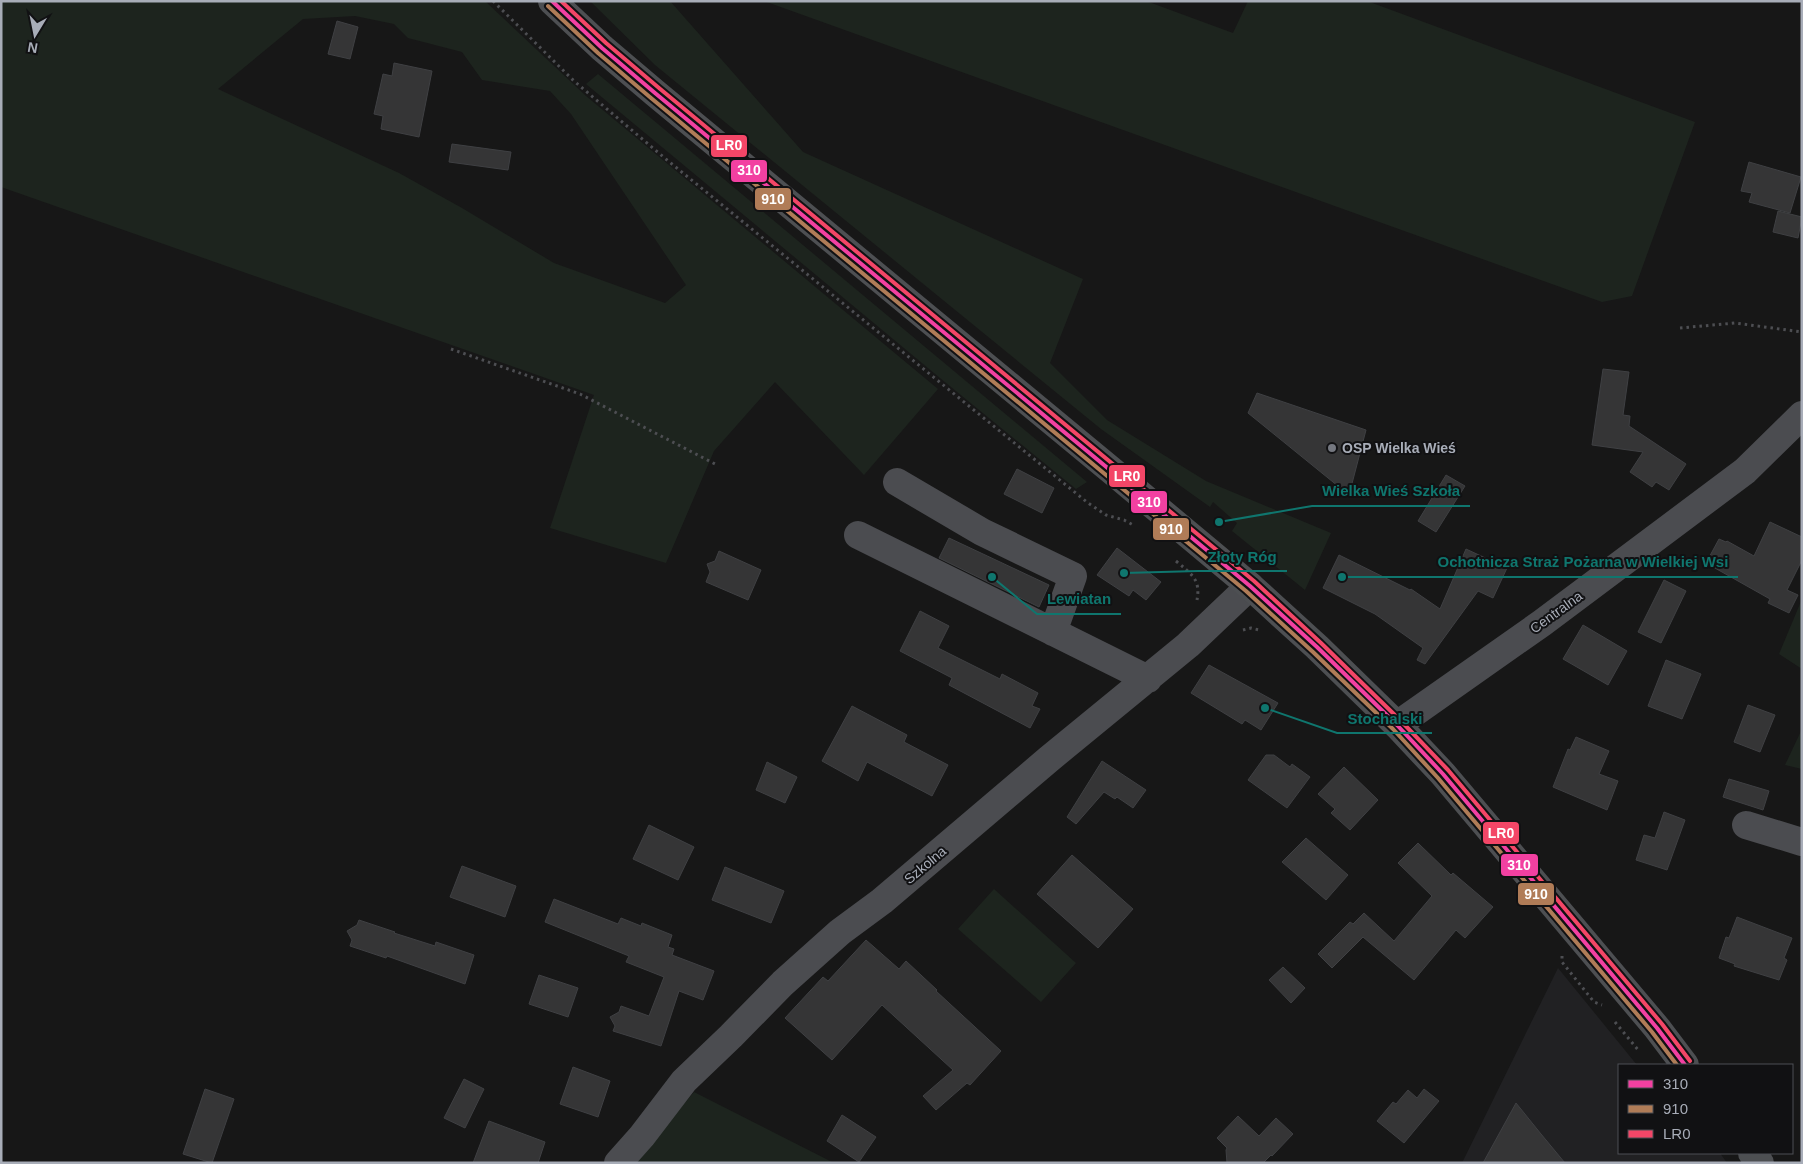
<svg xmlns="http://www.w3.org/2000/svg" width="1803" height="1164" font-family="Helvetica,sans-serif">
  <rect width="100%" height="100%" fill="#171717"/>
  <path fill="#212123" d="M 1558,968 L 1637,1065 L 1619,1065 L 1619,1153 L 1720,1153 L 1727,1163 L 1462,1163 Z"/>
  <path fill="#1d241e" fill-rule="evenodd" d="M 1,1 L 485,1 L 586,96 L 938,389 L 864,475 L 775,382 L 714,451 L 666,563 L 550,528 L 594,395 L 1,187 ZM 355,16 L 394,24 L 408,38 L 462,52 L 482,80 L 550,91 L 571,114 L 686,285 L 665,303 L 554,263 L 462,208 L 399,173 L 218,89 L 303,19 Z
    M 590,1 L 670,1 L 803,152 L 1083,279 L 1050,363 L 1107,420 L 1206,481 L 1331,533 L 1305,590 L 1232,531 L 1237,523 L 1213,502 L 1210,507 L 1101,429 L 655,65 Z
    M 764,1 L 1146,1 L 1233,33 L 1248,1 L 1367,1 L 1695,122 L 1632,296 L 1602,302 Z
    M 598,74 L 1087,482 L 1076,489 L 940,378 L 586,84 Z
    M 1802,599 L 1802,669 L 1779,654 Z
    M 1802,729 L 1802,769 L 1785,765 Z
    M 994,889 L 1076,963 L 1041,1002 L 958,929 Z
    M 694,1092 L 834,1163 L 633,1163 Z"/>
  <path fill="#353536" stroke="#3f4043" d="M 337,21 L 358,27 L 350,59 L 328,54 Z
    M 394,63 L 432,71 L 419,137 L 381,129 L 383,116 L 374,114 L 383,74 L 392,76 Z
    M 452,144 L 511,152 L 508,170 L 449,162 Z
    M 1749,162 L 1801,177 L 1790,213 L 1749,202 L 1752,193 L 1741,191 Z
    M 1778,211 L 1802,217 L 1798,238 L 1773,232 Z
    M 1603,369 L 1629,372 L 1623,415 L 1630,416 L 1629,426 L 1686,464 L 1669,490 L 1656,482 L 1652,487 L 1630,472 L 1643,452 L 1592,445 Z
    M 1257,393 L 1366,430 L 1349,495 L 1248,413 Z
    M 1017,469 L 1054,488 L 1042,513 L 1004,494 Z
    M 1446,475 L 1465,486 L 1436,532 L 1418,521 Z
    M 1770,522 L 1802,537 L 1802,560 L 1787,590 L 1798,595 L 1789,613 L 1768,603 L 1770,599 L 1706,563 L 1719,539 L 1726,542 L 1727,541 L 1754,556 Z
    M 949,538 L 1049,585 L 1039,607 L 939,558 Z
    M 1117,548 L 1161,582 L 1146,600 L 1133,590 L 1129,596 L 1097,575 Z
    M 1466,549 L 1507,568 L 1493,598 L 1478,591 L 1425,664 L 1417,660 L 1423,648 L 1375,614 L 1323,588 L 1339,555 L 1410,590 L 1411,589 L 1440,609 Z
    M 719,551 L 761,570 L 748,600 L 706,582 L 710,572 L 707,564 L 715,561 Z
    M 1664,580 L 1686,591 L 1661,643 L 1638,632 Z
    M 920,611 L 949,626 L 938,648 L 1000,679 L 1002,674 L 1038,693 L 1032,706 L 1040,709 L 1030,728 L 949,685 L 952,678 L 900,651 Z
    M 1583,625 L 1627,651 L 1608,685 L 1563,659 Z
    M 1666,660 L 1701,674 L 1682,719 L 1648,706 Z
    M 1209,665 L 1278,703 L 1261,730 L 1245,720 L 1242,724 L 1191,693 Z
    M 1748,705 L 1775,715 L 1760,752 L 1734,742 Z
    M 852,706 L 907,735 L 904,742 L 948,765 L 932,796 L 867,762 L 858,781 L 822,761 Z
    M 1576,737 L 1609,751 L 1599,774 L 1618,781 L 1607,810 L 1553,787 L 1568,749 L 1570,750 Z
    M 1266,755 L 1274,755 L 1290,767 L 1292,764 L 1310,777 L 1287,808 L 1248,780 Z
    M 1102,761 L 1146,790 L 1133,808 L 1117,797 L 1115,799 L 1104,792 L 1076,824 L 1067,817 Z
    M 767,762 L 797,777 L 785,803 L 756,790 Z
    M 1344,767 L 1378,800 L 1350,830 L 1331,813 L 1335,809 L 1318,794 Z
    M 1729,779 L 1769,791 L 1763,810 L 1723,797 Z
    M 1664,812 L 1685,820 L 1667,870 L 1636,860 L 1644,835 L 1655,838 Z
    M 649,825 L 694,847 L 678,880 L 633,859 Z
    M 1306,838 L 1348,875 L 1326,900 L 1282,862 Z
    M 1418,843 L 1451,875 L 1453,873 L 1493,907 L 1465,938 L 1456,930 L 1414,980 L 1363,937 L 1332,968 L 1318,954 L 1350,922 L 1353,924 L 1364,913 L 1394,941 L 1432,896 L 1398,863 Z
    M 1072,855 L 1133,909 L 1098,948 L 1037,894 Z
    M 462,866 L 516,886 L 505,917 L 450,897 Z
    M 725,867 L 784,891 L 771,923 L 712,900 Z
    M 554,899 L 618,924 L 621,918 L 641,926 L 642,923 L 672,935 L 668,947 L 674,949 L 672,955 L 714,971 L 703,1000 L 679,991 L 661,1046 L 613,1031 L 615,1026 L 610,1017 L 619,1012 L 621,1006 L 649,1016 L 664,977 L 626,962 L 629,956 L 545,922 Z
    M 1737,917 L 1792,938 L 1784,958 L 1787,960 L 1779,980 L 1734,966 L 1735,964 L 1719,958 L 1726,937 L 1729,938 Z
    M 359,920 L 395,932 L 394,933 L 435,946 L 436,942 L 474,955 L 465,984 L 387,956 L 386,958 L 350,946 L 352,940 L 347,931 L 357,925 Z
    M 866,940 L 899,969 L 906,961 L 937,990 L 936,991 L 1001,1051 L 970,1085 L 967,1083 L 936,1110 L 923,1096 L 953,1070 L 882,1005 L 832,1060 L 785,1018 L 823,977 L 828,981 Z
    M 1283,967 L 1305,988 L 1291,1003 L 1269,980 Z
    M 539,975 L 578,988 L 568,1017 L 529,1004 Z
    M 573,1067 L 610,1081 L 598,1117 L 560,1104 Z
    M 464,1079 L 484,1089 L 465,1128 L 444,1118 Z
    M 205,1089 L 234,1099 L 212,1163 L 183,1154 Z
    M 1424,1089 L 1439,1101 L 1404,1143 L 1377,1121 L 1393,1102 L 1396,1104 L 1408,1090 L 1417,1098 Z
    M 1516,1103 L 1541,1134 L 1565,1163 L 1483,1163 Z
    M 842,1115 L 876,1137 L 859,1162 L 827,1141 Z
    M 1238,1116 L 1259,1136 L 1276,1118 L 1293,1134 L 1272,1156 L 1271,1155 L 1263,1163 L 1227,1163 L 1226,1150 L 1227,1148 L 1217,1138 Z
    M 489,1121 L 545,1142 L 538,1163 L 473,1163 Z"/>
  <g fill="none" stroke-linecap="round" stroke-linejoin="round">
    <path stroke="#4d4e52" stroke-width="3" stroke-dasharray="2.5 4" stroke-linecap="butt" d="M 493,1 L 574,81 L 667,160 L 1088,503 L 1106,515 L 1124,520 L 1135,526
      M 1680,328 L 1735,323 L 1802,332
      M 451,349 L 580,394 L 717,465
      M 1176,561 C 1191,574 1201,579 1197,600
      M 1243,630 L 1251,628 L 1259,630
      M 1562,956 L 1562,962 L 1594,1002 L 1602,1005
      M 1615,1022 L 1639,1051"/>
    <path stroke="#4b4c50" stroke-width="28" d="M 897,482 L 982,532 L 1073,576 L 1053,632
      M 858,535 L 1148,679
      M 1397,725 L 1542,623 L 1745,471 L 1802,415
      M 1746,825 L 1802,842
      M 618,1163 L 642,1136 L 684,1081 L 731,1036 L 783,983 L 840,932 L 882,901 L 1049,759 L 1188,645 L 1250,586"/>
    <path stroke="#4d4f52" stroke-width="28" d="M 552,1 L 602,48 L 655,93 L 1117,475 L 1250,586 L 1317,647 L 1397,725 L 1443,774 L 1657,1028 L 1685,1065
      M 1752,1153 L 1760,1163"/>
    <defs>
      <path id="bus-1" d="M 552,1 L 602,48 L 655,93 L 1250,586 L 1317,647 L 1397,725 L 1443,774 L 1657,1028 L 1685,1065"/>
      <path id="bus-2" d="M 548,6 L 598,53 L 651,98 L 1246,591 L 1313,652 L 1393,729 L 1438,778 L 1652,1032 L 1677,1065"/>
      <path id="bus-3" d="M 561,1 L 606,43 L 659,88 L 1254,581 L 1321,643 L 1401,721 L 1448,770 L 1662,1024 L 1690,1061"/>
    </defs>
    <use href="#bus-1" stroke="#111113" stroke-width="8"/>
    <use href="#bus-2" stroke="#111113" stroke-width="8"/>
    <use href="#bus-3" stroke="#111113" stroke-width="8"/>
    <use href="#bus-1" stroke="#f240a1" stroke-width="4"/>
    <use href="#bus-2" stroke="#b07c57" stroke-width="4"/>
    <use href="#bus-3" stroke="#f34667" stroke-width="4"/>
  </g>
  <circle fill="#757880" stroke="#111113" stroke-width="2" cx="1332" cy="448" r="5"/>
  <g text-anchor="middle" stroke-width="4" stroke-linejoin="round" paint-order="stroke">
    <g font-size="14" font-weight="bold" fill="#a8adb8" stroke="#111113" text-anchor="start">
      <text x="1342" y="453">OSP Wielka Wieś</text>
    </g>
    <g font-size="14" fill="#a8adb8" stroke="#111113">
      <text transform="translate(1556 612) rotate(-36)" y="5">Centralna</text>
      <text transform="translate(925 865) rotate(-40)" y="5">Szkolna</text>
    </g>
  </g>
  <path fill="none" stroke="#0f766e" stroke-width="2" d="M1219 522L1312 506H1470M1124 573L1198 571H1287M1342 577L1427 577H1738M992 577L1037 614H1121M1265 708L1337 733H1432"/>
  <g fill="#0f766e" stroke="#111113" stroke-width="2">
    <circle cx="1219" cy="522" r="5"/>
    <circle cx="1124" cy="573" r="5"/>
    <circle cx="1342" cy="577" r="5"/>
    <circle cx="992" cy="577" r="5"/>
    <circle cx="1265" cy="708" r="5"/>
  </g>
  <g font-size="15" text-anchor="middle" font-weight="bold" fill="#0f766e" stroke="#111113" stroke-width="4" stroke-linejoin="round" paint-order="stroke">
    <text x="1391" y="496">Wielka Wieś Szkoła</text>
    <text x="1242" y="562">Złoty Róg</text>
    <text x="1583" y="567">Ochotnicza Straż Pożarna w Wielkiej Wsi</text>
    <text x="1079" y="604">Lewiatan</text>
    <text x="1385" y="724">Stochalski</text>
  </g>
  <g stroke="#111113" stroke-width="2">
    <rect x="710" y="134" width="38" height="24" rx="5" fill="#f34667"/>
    <rect x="730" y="159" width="38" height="24" rx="5" fill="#f240a1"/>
    <rect x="754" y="187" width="38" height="24" rx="5" fill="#b07c57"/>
    <rect x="1108" y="464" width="38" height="24" rx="5" fill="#f34667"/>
    <rect x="1130" y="490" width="38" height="24" rx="5" fill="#f240a1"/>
    <rect x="1152" y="517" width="38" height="24" rx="5" fill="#b07c57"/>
    <rect x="1482" y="821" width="38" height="24" rx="5" fill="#f34667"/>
    <rect x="1500" y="853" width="39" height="24" rx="5" fill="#f240a1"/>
    <rect x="1517" y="882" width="38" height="24" rx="5" fill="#b07c57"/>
  </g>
  <g font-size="14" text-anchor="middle" font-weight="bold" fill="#fff">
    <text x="729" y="150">LR0</text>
    <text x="749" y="175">310</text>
    <text x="773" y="204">910</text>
    <text x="1127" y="481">LR0</text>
    <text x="1149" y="507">310</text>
    <text x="1171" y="534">910</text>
    <text x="1501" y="838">LR0</text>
    <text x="1519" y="870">310</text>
    <text x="1536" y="899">910</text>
  </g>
  <rect width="1803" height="1164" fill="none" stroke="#a8adb8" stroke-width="5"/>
  <rect x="1618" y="1064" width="175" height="90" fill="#111113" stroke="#4d4f55"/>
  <rect x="1628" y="1080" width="25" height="8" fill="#f240a1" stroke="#4d4f55"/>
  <text x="1663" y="1089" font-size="15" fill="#a8adb8">310</text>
  <rect x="1628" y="1105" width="25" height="8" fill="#b07c57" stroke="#4d4f55"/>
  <text x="1663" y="1114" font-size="15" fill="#a8adb8">910</text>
  <rect x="1628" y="1130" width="25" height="8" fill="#f34667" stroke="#4d4f55"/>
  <text x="1663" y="1139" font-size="15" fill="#a8adb8">LR0</text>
  <g transform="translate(35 35) rotate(190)" stroke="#111113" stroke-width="4" paint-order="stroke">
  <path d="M0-4L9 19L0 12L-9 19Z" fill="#a8adb8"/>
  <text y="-8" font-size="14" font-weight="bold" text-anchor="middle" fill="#a8adb8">N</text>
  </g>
</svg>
